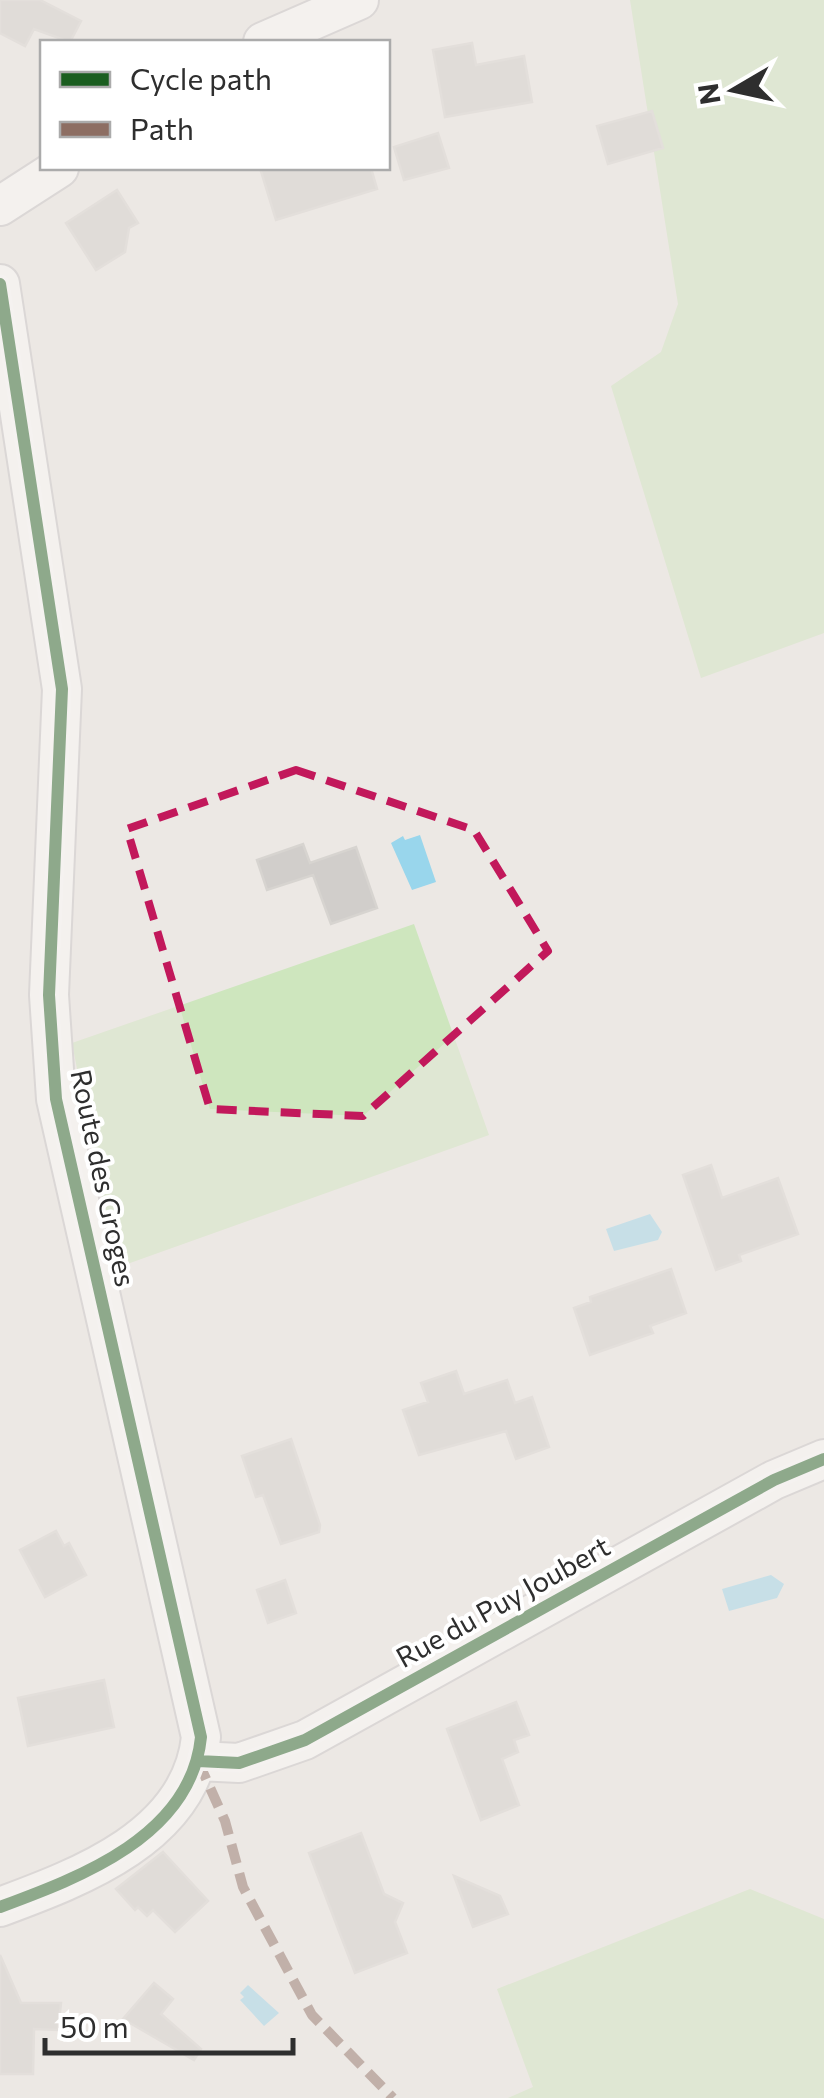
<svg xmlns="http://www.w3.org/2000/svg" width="824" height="2098" font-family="Commissioner,sans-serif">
  <rect width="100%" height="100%" fill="#ece8e4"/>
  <path fill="#cee6be" d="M 630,0 L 824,0 L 824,633 L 701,678 L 611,386 L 661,352 L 678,304 Z
    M 414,924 L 489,1135 L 116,1268 L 72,1043 Z
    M 750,1889 L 824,1919 L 824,2098 L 508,2098 L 533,2087 L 497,1989 Z"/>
  <path fill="#99d6ec" d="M 420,835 L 436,882 L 412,890 L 391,843 L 403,836 L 405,840 Z
    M 650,1214 L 662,1232 L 658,1240 L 614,1251 L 606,1229 Z
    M 771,1575 L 784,1584 L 777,1598 L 729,1611 L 722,1589 Z
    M 248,1985 L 279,2013 L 264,2026 L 240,2000 L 244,1997 L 240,1993 Z"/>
  <path fill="#d1cecb" stroke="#d7d4d0" stroke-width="2.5" d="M 0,0 L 40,0 L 81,21 L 70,42 L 34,29 L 25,46 L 0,33 Z
    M 472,43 L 476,65 L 524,56 L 532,102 L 445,117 L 433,50 Z
    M 652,111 L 663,148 L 608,164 L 597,126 Z
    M 438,133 L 449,168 L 404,180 L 394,147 Z
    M 260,168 L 371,168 L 377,189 L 276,220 Z
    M 117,190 L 138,223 L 129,228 L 125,252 L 96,270 L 66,223 Z
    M 303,844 L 310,863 L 356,847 L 377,908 L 331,924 L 313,875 L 267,890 L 257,860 Z
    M 711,1165 L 722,1198 L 778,1178 L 798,1234 L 739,1255 L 741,1261 L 716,1270 L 683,1175 Z
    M 671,1269 L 686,1313 L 650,1326 L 653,1333 L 590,1355 L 574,1308 L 591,1302 L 590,1297 Z
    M 456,1371 L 464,1394 L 507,1380 L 515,1403 L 532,1397 L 549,1447 L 516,1459 L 506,1431 L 419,1455 L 403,1410 L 428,1402 L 421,1383 Z
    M 291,1439 L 320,1525 L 319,1532 L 281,1544 L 263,1495 L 256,1497 L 242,1456 Z
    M 56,1531 L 64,1546 L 69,1543 L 86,1575 L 45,1597 L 20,1550 Z
    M 285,1580 L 296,1613 L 268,1623 L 257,1590 Z
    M 104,1680 L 114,1727 L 28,1746 L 18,1698 Z
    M 516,1702 L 529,1735 L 514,1740 L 518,1752 L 502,1759 L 519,1805 L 481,1820 L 447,1729 Z
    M 361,1833 L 384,1894 L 403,1903 L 395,1922 L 407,1953 L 355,1973 L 309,1853 Z
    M 163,1852 L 208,1901 L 175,1932 L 153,1910 L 147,1916 L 138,1907 L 135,1910 L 116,1889 Z
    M 454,1876 L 500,1896 L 508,1914 L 473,1927 Z
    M 0,1955 L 21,2003 L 61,2003 L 58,2030 L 34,2029 L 33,2074 L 0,2074 Z
    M 154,1983 L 173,1999 L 161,2014 L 201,2049 L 194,2060 L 123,2019 Z"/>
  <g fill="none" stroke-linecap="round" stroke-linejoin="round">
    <defs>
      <path id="minor" d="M 263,42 L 359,0
        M 0,206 L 59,168
        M 0,284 L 62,689 L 49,995 L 56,1099 L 201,1737 C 191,1836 81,1877 0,1907
        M 198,1761 L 239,1763 L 305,1740 L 774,1480 L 824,1459"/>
    </defs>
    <use href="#minor" stroke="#c5c4c5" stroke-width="42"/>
    <use href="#minor" stroke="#fcfcfb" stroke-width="38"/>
    <path stroke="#8d6e63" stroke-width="10" stroke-dasharray="20 10" stroke-linecap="butt" d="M 198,1761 L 225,1821 L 243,1887 L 312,2015 L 393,2098"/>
    <defs>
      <path id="cycleway" d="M 0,284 L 62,689 L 49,995 L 56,1099 L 201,1737 C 191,1836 81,1877 0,1907
        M 198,1761 L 239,1763 L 305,1740 L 774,1480 L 824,1459"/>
    </defs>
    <use href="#cycleway" stroke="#fff" stroke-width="19"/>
    <use href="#cycleway" stroke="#1b5e20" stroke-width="12"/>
  </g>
  <path d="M0 0H824V2098H0ZM 296,770 L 474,830 L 548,951 L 363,1116 L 210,1109 L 127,829 Z" fill="#ece8e4" fill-opacity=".55" fill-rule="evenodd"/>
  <path fill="none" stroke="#c2185b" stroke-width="8" stroke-dasharray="20 12" stroke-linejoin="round" d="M 296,770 L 474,830 L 548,951 L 363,1116 L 210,1109 L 127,829 Z"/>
  <g text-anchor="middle" stroke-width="8" stroke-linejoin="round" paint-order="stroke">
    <g font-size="28" fill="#2e2e2e" stroke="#fff">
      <text transform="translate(103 1178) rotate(78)" y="10">Route des Groges</text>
      <text transform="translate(503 1602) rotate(-29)" y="10">Rue du Puy Joubert</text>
    </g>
  </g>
  <rect x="40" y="40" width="350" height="130" fill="#ffffff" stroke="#ababab" stroke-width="2.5"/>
  <rect x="60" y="72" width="50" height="15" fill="#1b5e20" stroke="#ababab" stroke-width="2.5"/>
  <text x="130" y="90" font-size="30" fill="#2e2e2e">Cycle path</text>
  <rect x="60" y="122" width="50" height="15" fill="#8d6e63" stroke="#ababab" stroke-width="2.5"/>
  <text x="130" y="140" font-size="30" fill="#2e2e2e">Path</text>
  <g transform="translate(734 90) rotate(261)" stroke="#ffffff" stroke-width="8" paint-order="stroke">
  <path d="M0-8L18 38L0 25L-18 38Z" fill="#2e2e2e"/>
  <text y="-15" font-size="28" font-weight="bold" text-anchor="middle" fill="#2e2e2e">N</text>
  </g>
  <path d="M45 2038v15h248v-15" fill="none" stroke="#2e2e2e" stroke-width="5"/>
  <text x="60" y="2038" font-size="30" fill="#2e2e2e" stroke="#ffffff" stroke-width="8" paint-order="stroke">50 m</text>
</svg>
